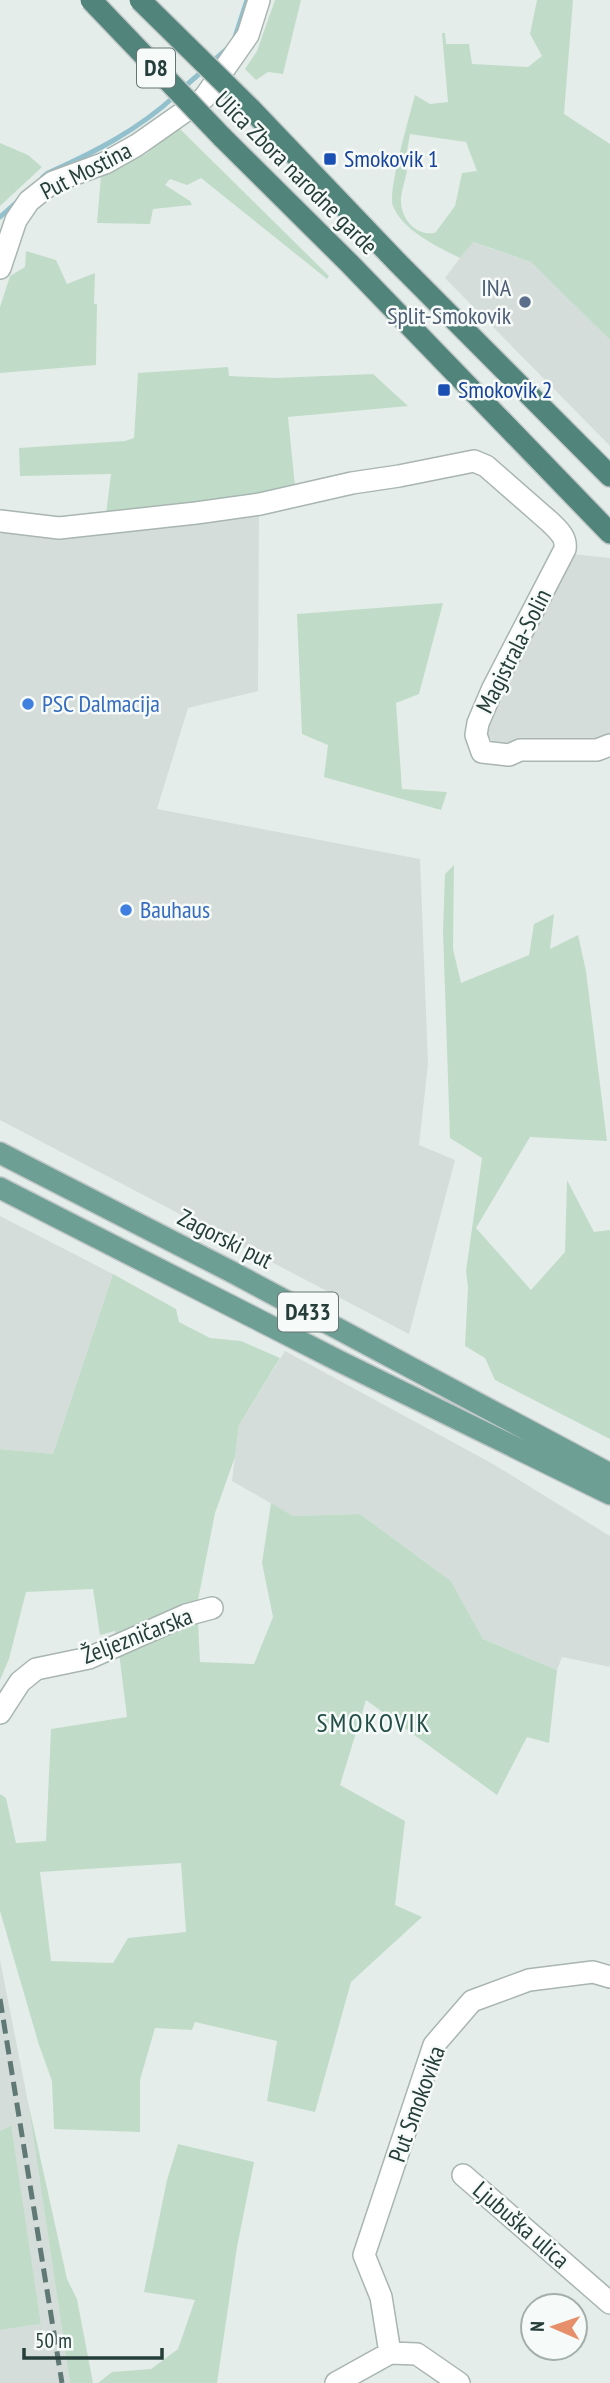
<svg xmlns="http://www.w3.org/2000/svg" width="610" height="2383" font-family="'PT Sans Narrow',sans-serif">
  <rect width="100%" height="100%" fill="#e5edea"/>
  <path fill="#d4ddd9" d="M 472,242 L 531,262 L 610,340 L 610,446 L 445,278 Z
    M 259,511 L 258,691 L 188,708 L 157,809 L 420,859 L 428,1064 L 419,1145 L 455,1160 L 409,1334 L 0,1120 L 0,528 Z
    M 573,554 L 610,558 L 610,737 L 583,746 L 493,742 L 486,732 L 492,708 Z
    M 0,1216 L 113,1274 L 53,1454 L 0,1449 Z
    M 285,1351 L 493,1464 L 610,1536 L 610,1667 L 562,1657 L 557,1670 L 483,1639 L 451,1581 L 360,1514 L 293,1516 L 232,1481 L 239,1425 Z
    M 0,1960 L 28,2102 L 70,2383 L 0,2383 L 0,2330 L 41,2324 L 10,2125 L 0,2131 Z"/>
  <path fill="#c0dcc9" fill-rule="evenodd" d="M 275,0 L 301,0 L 283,74 L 268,72 L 256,80 L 245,69 L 257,51 Z
    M 537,0 L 573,0 L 564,114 L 610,144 L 610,340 L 531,262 L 473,242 L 460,258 C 438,247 403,231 393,206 C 387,193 410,114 415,95 L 430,104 L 448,102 L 442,33 L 445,33 L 446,44 L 469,44 L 472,64 L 528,67 L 542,56 L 530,34 ZM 410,134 L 466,142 L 477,171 L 462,173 L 455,206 L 435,233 C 415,236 400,218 401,198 C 402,189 405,180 407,171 L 404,168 Z
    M 178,127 L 329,276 L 327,279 L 201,178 L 187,185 L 170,179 L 165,185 L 190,201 L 192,205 L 153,209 L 150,224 L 97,223 L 101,176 L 146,154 Z
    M 0,143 L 28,155 L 42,167 L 0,206 Z
    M 26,251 L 56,260 L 67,284 L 95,273 L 94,304 L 97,304 L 96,365 L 0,373 L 0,307 L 10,276 L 25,267 Z
    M 228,367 L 229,376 L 275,378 L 373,374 L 408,406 L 288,417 L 295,486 L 260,496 L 196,506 L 144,507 L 106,514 L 111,474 L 20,476 L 19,448 L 125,441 L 134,438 L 138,373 Z
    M 443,603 L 419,694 L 396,703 L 402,789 L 447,792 L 441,810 L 324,777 L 328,745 L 302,734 L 297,614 Z
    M 454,865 L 453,949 L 461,983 L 529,955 L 534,924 L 554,914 L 550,949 L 578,935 L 586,971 L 607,1141 L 530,1137 L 476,1228 L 531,1290 L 565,1252 L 567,1180 L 594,1232 L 610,1230 L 610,1439 L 495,1380 L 485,1358 L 465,1346 L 468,1287 L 466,1271 L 482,1158 L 450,1138 L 443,931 L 445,874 Z
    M 113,1274 L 176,1309 L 179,1322 L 210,1338 L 241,1341 L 280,1358 L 239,1425 L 235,1457 L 215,1513 L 198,1600 L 117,1639 L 115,1631 L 100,1635 L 93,1589 L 26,1592 L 9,1659 L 0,1680 L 0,1449 L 53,1454 Z
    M 271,1503 L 293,1516 L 360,1514 L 451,1581 L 483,1639 L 557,1670 L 549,1743 L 527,1737 L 497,1795 L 366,1700 L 340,1785 L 405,1821 L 395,1905 L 422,1917 L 351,1982 L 315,2112 L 267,2101 L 277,2041 L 195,2022 L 192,2030 L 155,2028 L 140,2080 L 140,2132 L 54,2129 L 52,2081 L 39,2045 L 0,1911 L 0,1794 L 6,1798 L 16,1843 L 46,1841 L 51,1729 L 127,1717 L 119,1653 L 198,1622 L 200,1662 L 254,1664 L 273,1617 L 262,1563 ZM 181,1863 L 186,1932 L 128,1938 L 113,1963 L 51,1961 L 40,1872 Z
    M 28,2102 L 67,2279 L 77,2299 L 93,2383 L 70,2383 Z
    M 11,2125 L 41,2324 L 0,2330 L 0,2131 Z
    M 178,2144 L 254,2162 L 237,2247 L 217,2383 L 98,2383 L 112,2372 L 151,2369 L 178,2349 L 195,2300 L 144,2292 L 167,2180 Z"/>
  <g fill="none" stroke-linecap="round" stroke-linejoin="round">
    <path stroke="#92c1cd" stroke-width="5" d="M 234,40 L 247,0
      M 212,62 L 228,48
      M 183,88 L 205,69
      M 43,177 L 48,173 C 95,152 138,130 176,95
      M 0,217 L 18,201"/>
    <defs>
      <path id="minor" d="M 0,268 L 16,220 L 29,201 L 53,182 L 105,163 L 137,145 L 204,98 L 248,35 L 259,0
        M 0,521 L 59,528 L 196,513 L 260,504 L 352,483 L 399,476 L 474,461 L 486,466 L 550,522 C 558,530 567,537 565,549 L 493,688 L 478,723 L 476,735 L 482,752 L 509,755 L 520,750 L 597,750 L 610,745
        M 0,1713 L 20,1682 L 36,1669 L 89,1658 L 186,1615 L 212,1608
        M 463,2175 L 610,2303
        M 390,2353 L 381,2297 L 364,2255 L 434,2045 L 472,2001 L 529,1980 L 593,1972 L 610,1977
        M 336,2383 L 390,2353 L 417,2354 L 459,2383"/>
      <path id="primary" d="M 0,1153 L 230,1271 L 610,1474
        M 0,1188 L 339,1361 L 610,1494"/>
      <path id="trunk" d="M 251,109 L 397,262 L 610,476
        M 222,137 L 350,264 L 610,533"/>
    </defs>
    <use href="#minor" stroke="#a8b5b1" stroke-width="24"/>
    <use href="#primary" stroke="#c2c9c8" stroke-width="24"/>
    <use href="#trunk" stroke="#c2c9c8" stroke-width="24"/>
    <use href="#minor" stroke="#fff" stroke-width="21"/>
    <use href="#primary" stroke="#6e9f95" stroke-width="21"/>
    <use href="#trunk" stroke="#51847a" stroke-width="21"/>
    <path stroke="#607974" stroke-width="5" stroke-dasharray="14 7" stroke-linecap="butt" d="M 0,1999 L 62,2383"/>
    <defs>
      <path id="trunk-bridge" d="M 91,0 L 222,137
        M 140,0 L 251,109"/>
    </defs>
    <use href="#trunk-bridge" stroke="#c2c9c8" stroke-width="24" stroke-linecap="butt"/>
    <use href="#trunk-bridge" stroke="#51847a" stroke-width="21"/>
  </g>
  <g fill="#1a4fb4" stroke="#f6faf8" stroke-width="2.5">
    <rect x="323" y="152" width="14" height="14" rx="3.5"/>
    <rect x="437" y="383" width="14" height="14" rx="3.5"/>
  </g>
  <circle fill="#5c6f8a" stroke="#f6faf8" stroke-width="2.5" cx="525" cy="302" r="7"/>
  <g fill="#3f7fe0" stroke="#f6faf8" stroke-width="2.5">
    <circle cx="28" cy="704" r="7"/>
    <circle cx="126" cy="910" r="7"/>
  </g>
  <g text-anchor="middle" stroke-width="5" stroke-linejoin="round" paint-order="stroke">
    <g fill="#f6faf8" stroke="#647672" stroke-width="2">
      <rect x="137" y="48.5" width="38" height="39" rx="5"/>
      <rect x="278" y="1292.5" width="60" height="39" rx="5"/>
    </g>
    <g font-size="23" font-weight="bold" fill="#263e39">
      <text x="156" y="76">D8</text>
      <text x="308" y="1320">D433</text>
    </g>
    <g font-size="24" fill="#164399" stroke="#f6faf8" text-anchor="start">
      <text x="344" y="167">Smokovik 1</text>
      <text x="458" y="398">Smokovik 2</text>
    </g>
    <g font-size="24" fill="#263e39" stroke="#f6faf8">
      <text transform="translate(86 171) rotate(-27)" y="8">Put Mostina</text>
      <text transform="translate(296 173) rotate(45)" y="8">Ulica Zbora narodne garde</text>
      <text transform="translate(514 651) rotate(-63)" y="8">Magistrala-Solin</text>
      <text transform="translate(225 1239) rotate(27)" y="8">Zagorski put</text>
      <text transform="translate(137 1636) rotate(-21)" y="8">Željezničarska</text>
      <text transform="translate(417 2104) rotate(-70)" y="8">Put Smokovika</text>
      <text transform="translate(521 2225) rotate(41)" y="8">Ljubuška ulica</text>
    </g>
    <g font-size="24" fill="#4e5e75" stroke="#f6faf8" text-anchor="end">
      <text x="511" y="296">INA<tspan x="511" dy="28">Split-Smokovik</tspan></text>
    </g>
    <g font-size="24" fill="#366cbe" stroke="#f6faf8" text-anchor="start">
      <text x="42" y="712">PSC Dalmacija</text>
      <text x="140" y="918">Bauhaus</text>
    </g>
    <g font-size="26" letter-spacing="2" fill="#234f46" stroke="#f6faf8">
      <text x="374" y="1732">SMOKOVIK</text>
    </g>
  </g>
  <g transform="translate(554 2327) rotate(272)"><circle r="33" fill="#f6faf8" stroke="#a3afac" stroke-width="2"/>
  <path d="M0-5L12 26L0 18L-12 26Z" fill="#e78f6a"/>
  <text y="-10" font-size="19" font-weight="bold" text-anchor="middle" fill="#263e39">N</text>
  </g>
  <path d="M24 2348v10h138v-10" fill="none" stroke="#263e39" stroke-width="3.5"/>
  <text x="35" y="2348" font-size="21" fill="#263e39" stroke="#f6faf8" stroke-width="5" paint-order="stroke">50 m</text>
</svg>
